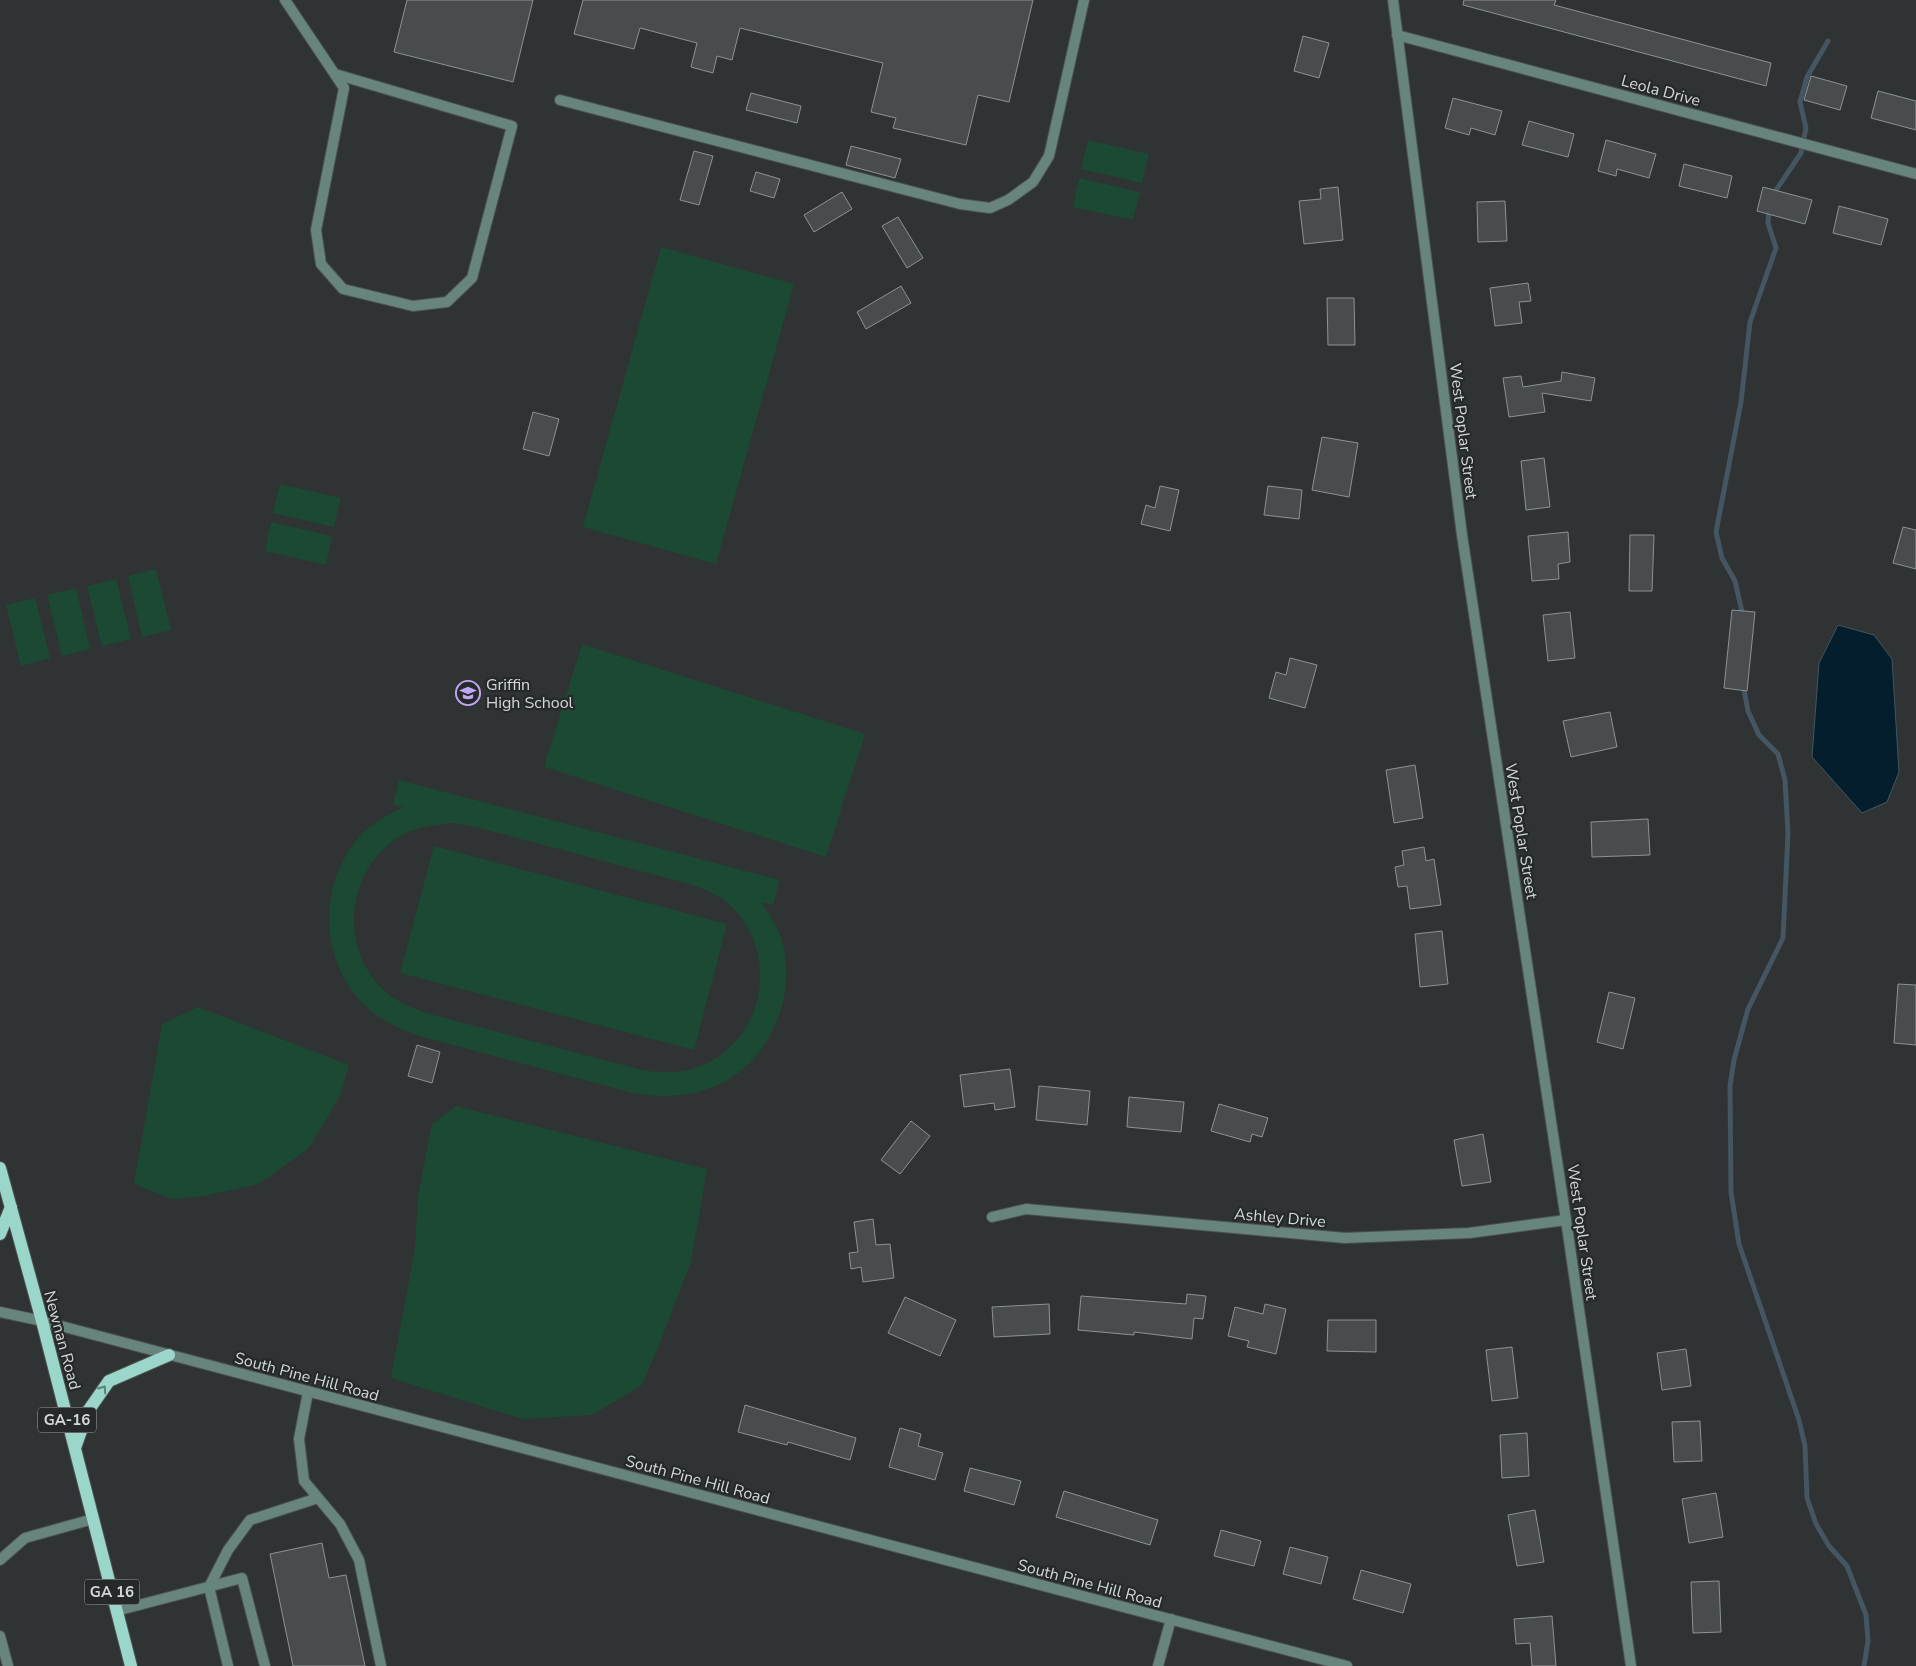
<svg xmlns="http://www.w3.org/2000/svg" width="1916" height="1666" font-family="'Nunito Sans',sans-serif">
  <rect width="100%" height="100%" fill="#2f3333"/>
  <path fill="#1c4933" fill-rule="evenodd" d="M 1088,140 L 1149,154 L 1142,183 L 1081,169 Z
    M 1079,178 L 1140,192 L 1133,220 L 1073,207 Z
    M 661,247 L 794,284 L 716,564 L 583,527 Z
    M 280,484 L 341,498 L 334,527 L 273,513 Z
    M 271,522 L 332,536 L 326,565 L 265,551 Z
    M 156,569 L 171,630 L 142,637 L 128,576 Z
    M 116,579 L 131,639 L 102,646 L 87,586 Z
    M 76,588 L 90,649 L 62,656 L 47,595 Z
    M 35,598 L 50,658 L 21,666 L 6,605 Z
    M 582,644 L 865,734 L 826,857 L 544,767 Z
    M 399,780 L 780,880 L 773,905 L 761,902 C 768,912 775,923 780,935 C 801,995 768,1071 705,1090 C 682,1097 661,1097 637,1094 L 419,1036 C 405,1031 391,1025 378,1016 C 317,973 313,880 367,829 C 378,820 390,813 403,807 L 393,805 ZM 454,823 L 476,827 L 689,884 C 701,888 713,892 724,900 C 782,946 768,1041 698,1067 C 680,1074 661,1073 642,1070 L 426,1013 C 414,1008 402,1004 391,996 C 338,956 343,872 399,837 C 416,827 435,824 454,823 Z
    M 434,846 L 727,924 L 694,1050 L 400,973 Z
    M 198,1007 L 349,1065 L 340,1096 L 308,1149 L 259,1184 L 203,1196 L 172,1199 L 134,1184 L 162,1024 Z
    M 456,1106 L 707,1169 L 691,1262 L 659,1345 L 642,1385 L 592,1415 L 522,1419 L 391,1378 L 415,1248 L 418,1196 L 432,1124 Z"/>
  <path fill="#041e2e" stroke="#435661" d="M 1838,625 L 1874,635 L 1892,659 L 1899,772 L 1887,802 L 1862,813 L 1812,757 L 1819,663 Z"/>
  <g fill="none" stroke-linecap="round" stroke-linejoin="round">
    <path stroke="#435661" stroke-width="5" d="M 1772,196 L 1801,153 L 1806,128 L 1800,102 L 1807,77 L 1828,41
      M 1743,616 L 1735,581 L 1722,558 L 1716,532 L 1741,402 L 1750,322 L 1776,248 L 1768,223 L 1769,209
      M 1743,684 L 1748,711 L 1759,735 L 1778,754 L 1785,780 L 1788,833 L 1783,938 L 1748,1009 L 1734,1060 L 1730,1086 L 1731,1192 L 1739,1244 L 1799,1420 L 1805,1446 L 1807,1498 L 1816,1524 L 1829,1546 L 1847,1566 L 1866,1615 L 1868,1641 L 1864,1666"/>
  </g>
  <path fill="#484c4e" stroke="#8e9294" d="M 407,0 L 533,0 L 513,82 L 394,52 Z
    M 583,0 L 1033,0 L 1009,102 L 978,95 L 966,145 L 893,128 L 896,118 L 871,112 L 883,63 L 740,28 L 732,60 L 717,56 L 713,73 L 691,67 L 697,43 L 640,28 L 634,49 L 574,34 Z
    M 1464,0 L 1556,0 L 1554,5 L 1771,63 L 1766,86 L 1463,5 Z
    M 1303,36 L 1329,43 L 1319,78 L 1294,71 Z
    M 1811,76 L 1847,86 L 1840,110 L 1804,100 Z
    M 1878,91 L 1916,101 L 1916,130 L 1871,118 Z
    M 751,93 L 801,106 L 797,123 L 746,110 Z
    M 1453,98 L 1502,111 L 1495,135 L 1471,128 L 1469,135 L 1445,128 Z
    M 1529,121 L 1574,134 L 1568,157 L 1522,145 Z
    M 1606,140 L 1656,154 L 1649,178 L 1617,169 L 1616,176 L 1598,171 Z
    M 851,146 L 901,159 L 895,178 L 846,165 Z
    M 694,151 L 713,156 L 699,205 L 680,200 Z
    M 1684,164 L 1732,176 L 1727,198 L 1679,186 Z
    M 756,172 L 780,179 L 774,198 L 750,191 Z
    M 1338,187 L 1343,240 L 1304,244 L 1299,201 L 1321,199 L 1320,189 Z
    M 1763,187 L 1812,200 L 1805,224 L 1757,211 Z
    M 842,192 L 852,209 L 814,232 L 804,215 Z
    M 1505,201 L 1507,241 L 1478,242 L 1477,202 Z
    M 1839,206 L 1888,219 L 1881,245 L 1833,233 Z
    M 898,217 L 923,258 L 907,268 L 882,226 Z
    M 1528,283 L 1531,301 L 1519,302 L 1522,323 L 1495,326 L 1490,288 Z
    M 901,286 L 911,303 L 866,329 L 857,312 Z
    M 1327,298 L 1354,298 L 1355,345 L 1328,345 Z
    M 1562,372 L 1595,378 L 1591,401 L 1542,393 L 1545,412 L 1509,417 L 1503,378 L 1521,376 L 1523,387 L 1561,381 Z
    M 533,412 L 559,419 L 549,456 L 523,449 Z
    M 1322,437 L 1358,443 L 1349,497 L 1312,490 Z
    M 1544,458 L 1550,507 L 1526,510 L 1521,461 Z
    M 1160,486 L 1179,490 L 1170,531 L 1141,524 L 1146,505 L 1155,508 Z
    M 1268,486 L 1302,490 L 1299,519 L 1264,515 Z
    M 1903,527 L 1916,530 L 1916,569 L 1893,563 Z
    M 1568,532 L 1570,562 L 1558,564 L 1559,579 L 1532,581 L 1528,536 Z
    M 1630,535 L 1654,535 L 1652,591 L 1629,591 Z
    M 1732,610 L 1755,612 L 1747,691 L 1724,688 Z
    M 1570,612 L 1575,658 L 1548,661 L 1543,615 Z
    M 1290,658 L 1317,665 L 1305,708 L 1269,698 L 1276,672 L 1286,675 Z
    M 1610,712 L 1617,747 L 1571,757 L 1563,721 Z
    M 1415,765 L 1423,818 L 1394,823 L 1386,770 Z
    M 1648,819 L 1650,855 L 1592,857 L 1591,822 Z
    M 1424,847 L 1426,861 L 1434,859 L 1441,905 L 1410,909 L 1407,886 L 1398,887 L 1395,867 L 1404,865 L 1402,851 Z
    M 1442,931 L 1448,984 L 1420,987 L 1415,934 Z
    M 1898,984 L 1916,985 L 1916,1045 L 1894,1043 Z
    M 1609,992 L 1635,998 L 1623,1049 L 1597,1042 Z
    M 417,1045 L 440,1052 L 432,1083 L 408,1076 Z
    M 1010,1069 L 1015,1107 L 995,1110 L 994,1103 L 964,1107 L 960,1075 Z
    M 1039,1086 L 1090,1091 L 1087,1125 L 1036,1120 Z
    M 1129,1097 L 1184,1102 L 1181,1132 L 1127,1127 Z
    M 1219,1104 L 1268,1118 L 1262,1137 L 1252,1134 L 1250,1142 L 1211,1131 Z
    M 911,1121 L 930,1136 L 900,1174 L 881,1160 Z
    M 1483,1134 L 1491,1182 L 1462,1186 L 1454,1140 Z
    M 873,1219 L 876,1245 L 890,1244 L 894,1278 L 863,1282 L 861,1267 L 851,1269 L 849,1253 L 858,1252 L 854,1222 Z
    M 1187,1294 L 1206,1296 L 1203,1319 L 1194,1318 L 1192,1339 L 1134,1332 L 1134,1335 L 1078,1330 L 1081,1296 L 1186,1304 Z
    M 905,1297 L 956,1320 L 940,1356 L 888,1333 Z
    M 1049,1304 L 1050,1334 L 994,1337 L 992,1307 Z
    M 1265,1304 L 1286,1309 L 1276,1354 L 1247,1347 L 1249,1341 L 1228,1336 L 1235,1307 L 1263,1314 Z
    M 1328,1320 L 1376,1320 L 1376,1352 L 1327,1351 Z
    M 1512,1347 L 1518,1398 L 1492,1401 L 1486,1350 Z
    M 1686,1349 L 1691,1386 L 1662,1390 L 1657,1353 Z
    M 745,1405 L 856,1438 L 850,1460 L 788,1442 L 787,1445 L 738,1432 Z
    M 1700,1421 L 1702,1461 L 1674,1462 L 1672,1422 Z
    M 900,1428 L 921,1434 L 918,1446 L 943,1453 L 935,1480 L 889,1467 Z
    M 1527,1433 L 1529,1476 L 1502,1478 L 1500,1435 Z
    M 970,1468 L 1021,1481 L 1014,1505 L 964,1491 Z
    M 1064,1491 L 1158,1520 L 1150,1545 L 1056,1517 Z
    M 1716,1493 L 1723,1537 L 1689,1543 L 1682,1499 Z
    M 1535,1510 L 1544,1562 L 1517,1566 L 1508,1515 Z
    M 1221,1530 L 1261,1541 L 1254,1566 L 1214,1556 Z
    M 322,1543 L 329,1578 L 346,1575 L 365,1666 L 293,1666 L 270,1554 Z
    M 1290,1547 L 1328,1557 L 1321,1584 L 1283,1574 Z
    M 1361,1570 L 1411,1584 L 1403,1613 L 1353,1599 Z
    M 1719,1581 L 1721,1632 L 1693,1633 L 1691,1582 Z
    M 1552,1616 L 1556,1666 L 1532,1666 L 1530,1643 L 1516,1644 L 1514,1619 Z"/>
  <g fill="none" stroke-linecap="round" stroke-linejoin="round">
    <defs>
      <path id="lane" d="M 285,0 L 344,88 L 316,230 L 321,264 L 343,289 L 413,306 L 447,302 L 472,278 L 512,126 L 335,74
        M 560,100 L 960,204 L 990,208 L 1008,200 L 1033,182 L 1049,156 L 1084,0
        M 308,1392 L 299,1439 L 304,1481 L 340,1524 L 359,1560 L 381,1666
        M 0,1560 L 25,1538 L 93,1519
        M 116,1611 L 242,1578 L 265,1666
        M 0,1636 L 8,1666
        M 228,1666 L 209,1587 L 228,1550 L 250,1520 L 318,1498
        M 1158,1666 L 1171,1619"/>
      <path id="street" d="M 1393,0 L 1462,535 L 1566,1220 L 1631,1666
        M 1397,35 L 1916,174
        M 992,1217 L 1026,1209 L 1345,1238 L 1469,1233 L 1566,1220
        M 0,1312 L 42,1321 L 1347,1666"/>
      <path id="primary" d="M 0,1168 L 42,1321 L 131,1666
        M 0,1234 L 11,1207
        M 75,1448 L 88,1411 L 109,1381 L 169,1355"/>
    </defs>
    <use href="#lane" stroke="#4d5151" stroke-width="12"/>
    <use href="#street" stroke="#4d5151" stroke-width="12"/>
    <use href="#primary" stroke="#4d5151" stroke-width="14"/>
    <use href="#lane" stroke="#68847e" stroke-width="10"/>
    <use href="#street" stroke="#68847e" stroke-width="10"/>
    <use href="#primary" stroke="#9bd6ca" stroke-width="12"/>
  </g>
  <defs><path id="oneway-chevron" d="M-2-3.5L2.5 0L-2 3.5" fill="none" stroke-width="1.6" stroke-linecap="round" stroke-linejoin="round" transform="scale(1.25)"/></defs>
  <use stroke="#60807a" href="#oneway-chevron" transform="translate(103 1389) rotate(-55)"/>
  <defs>
    <symbol id="school-ring" viewBox="-11 -11 22 22"><circle r="9.5" fill="#252929" stroke="#c1a8f3" stroke-width="1.5"/><path d="M0-5L7-2L0 1L-7-2ZM-4 1L0 2.5L4 1V4Q0 6-4 4Z" fill="#c1a8f3"/></symbol>
  </defs>
  <g fill-rule="evenodd">
    <use href="#school-ring" x="454" y="679" width="28" height="28"/>
  </g>
  <g text-anchor="middle" stroke-width="4.5" stroke-linejoin="round" paint-order="stroke">
    <g fill="#252929" stroke="#a0a4a4" stroke-width="1">
      <rect x="38" y="1407.5" width="58" height="25" rx="4"/>
      <rect x="84.5" y="1579.5" width="55" height="25" rx="4"/>
    </g>
    <g font-size="15" font-weight="bold" fill="#d5d8d8">
      <text x="67" y="1425">GA-16</text>
      <text x="112" y="1597">GA 16</text>
    </g>
    <g font-size="16" fill="#d5d8d8" stroke="#252929">
      <text transform="translate(1661 90) rotate(15)" y="6">Leola Drive</text>
      <text transform="translate(1464 431) rotate(83)" y="6">West Poplar Street</text>
      <text transform="translate(1522 831) rotate(81)" y="6">West Poplar Street</text>
      <text transform="translate(1280 1217) rotate(5)" y="6">Ashley Drive</text>
      <text transform="translate(1583 1232) rotate(82)" y="6">West Poplar Street</text>
      <text transform="translate(63 1340) rotate(75)" y="6">Newnan Road</text>
      <text transform="translate(307 1376) rotate(15)" y="6">South Pine Hill Road</text>
      <text transform="translate(698 1479) rotate(15)" y="6">South Pine Hill Road</text>
      <text transform="translate(1090 1583) rotate(15)" y="6">South Pine Hill Road</text>
    </g>
    <g font-size="16" fill="#d5d8d8" stroke="#252929" text-anchor="start">
      <text x="486" y="690">Griffin<tspan x="486" dy="18">High School</tspan></text>
    </g>
  </g>
</svg>
